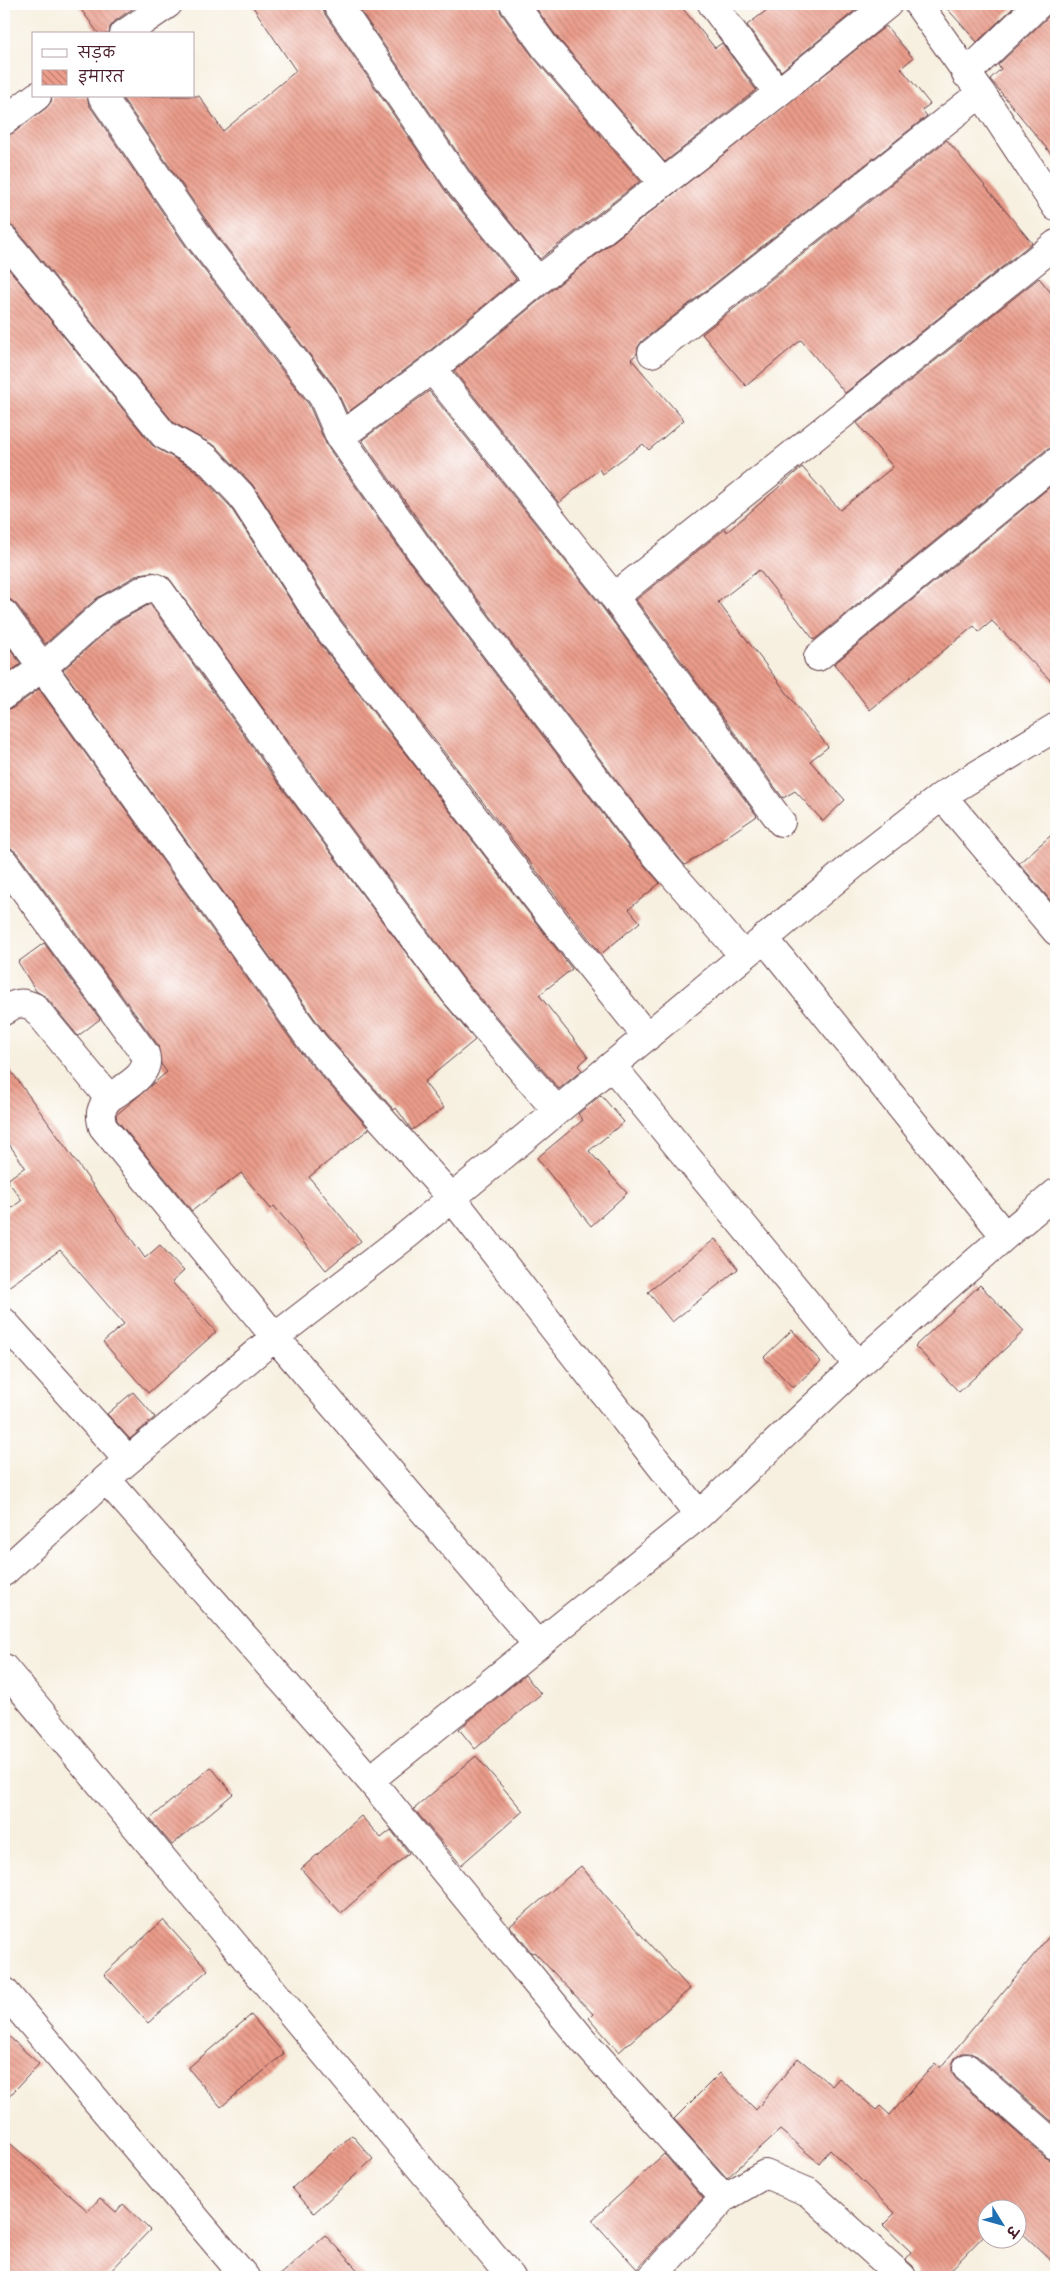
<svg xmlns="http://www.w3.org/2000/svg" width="1060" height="2281" font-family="Mynerve,'Playpen Sans Deva',sans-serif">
  <defs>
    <pattern id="building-back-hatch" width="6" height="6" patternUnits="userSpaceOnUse" patternTransform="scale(1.25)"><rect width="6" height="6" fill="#eb9c8a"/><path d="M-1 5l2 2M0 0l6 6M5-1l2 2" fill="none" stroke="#c07f71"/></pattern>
  </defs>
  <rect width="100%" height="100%" fill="#fff"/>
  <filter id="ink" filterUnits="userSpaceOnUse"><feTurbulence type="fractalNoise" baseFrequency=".02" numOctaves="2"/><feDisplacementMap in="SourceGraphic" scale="10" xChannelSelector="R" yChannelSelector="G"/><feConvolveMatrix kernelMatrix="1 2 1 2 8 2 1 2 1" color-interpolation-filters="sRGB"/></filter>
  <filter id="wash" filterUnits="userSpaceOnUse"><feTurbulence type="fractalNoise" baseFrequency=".0096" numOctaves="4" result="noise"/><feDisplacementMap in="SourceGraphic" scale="20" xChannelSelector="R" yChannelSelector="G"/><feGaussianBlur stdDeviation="1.12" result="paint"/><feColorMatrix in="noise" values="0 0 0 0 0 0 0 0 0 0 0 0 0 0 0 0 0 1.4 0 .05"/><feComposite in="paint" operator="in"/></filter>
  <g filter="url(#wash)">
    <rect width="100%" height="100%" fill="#f7f0e0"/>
    <g id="blocks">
      <path fill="url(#building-back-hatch)" d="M 77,4 L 128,4 L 132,9 L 115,21 L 110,27 L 109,34 L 99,34 Z
        M 251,4 L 322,4 L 324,13 L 446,192 L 516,279 L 422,357 L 347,413 L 335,387 L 213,230 L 121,96 L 199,96 L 223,131 L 296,71 Z
        M 356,4 L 499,4 L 501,13 L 533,57 L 640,181 L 540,259 L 472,174 Z
        M 533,4 L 679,4 L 715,48 L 722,43 L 756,90 L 665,162 L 557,37 Z
        M 775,4 L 863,4 L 781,71 L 747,25 Z
        M 943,4 L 1017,4 L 977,42 Z
        M 1054,4 L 1056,4 L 1056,160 L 990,79 L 1001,69 L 998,65 L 1050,15 Z
        M 886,26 L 913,58 L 901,68 L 930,104 L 922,110 L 927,116 L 642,341 L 638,347 L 637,354 L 631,359 L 684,420 L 649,450 L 643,444 L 602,474 L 599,469 L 559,503 L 454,371 L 548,293 Z
        M 52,96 L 87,96 L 89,105 L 187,248 L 309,405 L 327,446 L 407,559 L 629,848 L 660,883 L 629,909 L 640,922 L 601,954 L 336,613 L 252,484 L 217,447 L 174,423 L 16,229 L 10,225 L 4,224 L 4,136 L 13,133 L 46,108 L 51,102 Z
        M 947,140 L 1032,243 L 845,393 L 801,340 L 746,386 L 702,334 Z
        M 4,263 L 152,445 L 196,471 L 229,505 L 311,632 L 572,969 L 539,995 L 588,1057 L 578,1066 L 582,1070 L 559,1089 L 467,983 L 302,762 L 169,578 L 152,572 L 139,574 L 97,598 L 45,644 L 17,605 L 11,600 L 4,599 Z
        M 1039,278 L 1056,299 L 1056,447 L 1046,450 L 814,640 L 759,570 L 718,602 L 828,747 L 810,761 L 845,800 L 823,821 L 795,791 L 783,798 L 636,600 L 725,529 L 727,532 L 802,467 L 840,510 L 893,467 L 857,423 Z
        M 429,391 L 602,607 L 757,816 L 685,865 L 653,828 L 433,541 L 362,440 Z
        M 1056,482 L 1056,686 L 992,621 L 979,632 L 974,626 L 870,710 L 834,664 Z
        M 150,604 L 276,780 L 443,1002 L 475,1040 L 424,1082 L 444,1108 L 412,1130 L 396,1108 L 394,1110 L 325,1033 L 63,670 L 116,623 Z
        M 4,640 L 21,664 L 4,676 Z
        M 39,689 L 300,1052 L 369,1129 L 309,1177 L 361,1241 L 326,1270 L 274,1206 L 271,1209 L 241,1173 L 192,1211 L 117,1120 L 116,1115 L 167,1072 L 161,1064 L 158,1045 L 17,853 L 11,848 L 4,847 L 4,710 L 13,708 Z
        M 1056,831 L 1056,907 L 1019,863 Z
        M 44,943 L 100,1019 L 78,1036 L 46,997 L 36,991 L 18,962 Z
        M 4,1061 L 145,1258 L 160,1245 L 184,1271 L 172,1282 L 216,1332 L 148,1393 L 103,1342 L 124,1324 L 60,1250 L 4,1290 L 4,1214 L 22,1200 L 7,1180 L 25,1167 L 4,1137 Z
        M 601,1095 L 624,1122 L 589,1151 L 627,1193 L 591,1226 L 537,1158 L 583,1120 L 578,1114 Z
        M 715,1239 L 738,1269 L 672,1322 L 648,1292 Z
        M 980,1285 L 1024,1331 L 959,1392 L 915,1346 Z
        M 792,1330 L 821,1362 L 793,1388 L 764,1357 Z
        M 133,1392 L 155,1417 L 130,1439 L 107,1414 Z
        M 525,1675 L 541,1694 L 475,1749 L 459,1729 Z
        M 476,1756 L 523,1811 L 461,1865 L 414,1809 Z
        M 211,1767 L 233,1794 L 172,1845 L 150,1819 Z
        M 361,1816 L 381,1838 L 391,1830 L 409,1853 L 341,1913 L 301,1869 Z
        M 581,1866 L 605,1895 L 690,1989 L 619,2052 L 589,2018 L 593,2014 L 534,1952 L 532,1953 L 510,1926 Z
        M 163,1920 L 208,1970 L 148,2023 L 104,1974 Z
        M 1056,1928 L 1056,2125 L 977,2056 L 970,2053 L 962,2053 L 955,2058 L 952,2065 L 952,2073 L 957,2080 L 1046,2158 L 1056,2161 L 1056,2265 L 1018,2229 L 1018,2208 L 988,2208 L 988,2231 L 944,2277 L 917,2277 L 913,2266 L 905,2259 L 911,2252 L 883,2225 L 895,2213 L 830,2150 L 819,2163 L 780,2130 L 727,2178 L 674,2119 L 720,2073 L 756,2110 L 798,2058 L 832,2086 L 839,2078 L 876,2110 L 880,2106 L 890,2115 L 935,2063 L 940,2068 Z
        M 251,2015 L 284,2054 L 221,2107 L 188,2068 Z
        M 4,2032 L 39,2064 L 4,2102 Z
        M 352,2135 L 373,2159 L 314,2213 L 292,2188 Z
        M 4,2138 L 88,2211 L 100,2198 L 116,2212 L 123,2204 L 150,2230 L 105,2277 L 4,2277 Z
        M 664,2154 L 703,2198 L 637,2269 L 592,2220 Z
        M 325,2235 L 364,2277 L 277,2277 Z"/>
    </g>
  </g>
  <g filter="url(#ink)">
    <use href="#blocks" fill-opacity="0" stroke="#643e46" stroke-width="1"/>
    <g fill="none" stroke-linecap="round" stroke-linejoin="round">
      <defs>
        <path id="minor" d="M 337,4 L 459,183 L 538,281 L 778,93 L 888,4
          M 514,4 L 545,47 L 663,183
          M 712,4 L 778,93
          M 918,4 L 981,93 L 1056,207
          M 124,34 L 168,4
          M 966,74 L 1039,4
          M 102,96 L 200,239 L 323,397 L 340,437 L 420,550 L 641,838 L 743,955
          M 4,121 L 37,96
          M 4,239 L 164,435 L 206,458 L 241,495 L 323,622 L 559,927 L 647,1037
          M 538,281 L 432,369 L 614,597 L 781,822
          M 652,353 L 981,93
          M 340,437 L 432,369
          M 614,597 L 1056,244
          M 4,614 L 313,1043 L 452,1198 L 699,1515
          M 818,657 L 1056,462
          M 4,695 L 43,667 L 107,610 L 147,588 L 154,587 L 160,591 L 289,771 L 455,993 L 557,1111 L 857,862 L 942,796 L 1056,727
          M 942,796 L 1056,931
          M 4,862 L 145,1054 C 152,1075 124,1087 109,1098 L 34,1007 C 21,1001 15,1003 4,1011
          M 764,938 L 1005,1236
          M 612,1066 L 858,1365
          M 109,1098 C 100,1109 99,1114 103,1127 L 275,1337 L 537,1644
          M 557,1111 L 407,1235 L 275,1337 L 106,1479 L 370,1780 L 582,2039 L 724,2198
          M 4,1322 L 128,1460
          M 4,1572 L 106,1479
          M 4,1668 L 511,2277
          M 370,1780 L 699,1515 L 858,1365 L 1005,1236 L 1056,1193
          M 4,1991 L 245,2277
          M 967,2068 L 1056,2146
          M 652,2277 L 724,2198 L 765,2174 L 808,2192 L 902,2277"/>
      </defs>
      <use href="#minor" stroke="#643e46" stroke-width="30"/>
      <use href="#minor" stroke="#fff" stroke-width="28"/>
    </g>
  </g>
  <rect width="1060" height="2281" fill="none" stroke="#fff" stroke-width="20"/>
  <rect x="32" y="32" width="162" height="65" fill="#ffffff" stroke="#b7a5aa"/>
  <rect x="42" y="49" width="25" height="8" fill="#ffffff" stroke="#b7a5aa"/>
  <text x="78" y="58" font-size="15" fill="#4a1f2b">सड़क</text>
  <rect x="42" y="70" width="25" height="15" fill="url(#building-back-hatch)" stroke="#b7a5aa"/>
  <text x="78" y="82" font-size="15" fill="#4a1f2b">इमारत</text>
  <g transform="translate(1002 2224) rotate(127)"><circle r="24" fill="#ffffff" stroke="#b7a5aa"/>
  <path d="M0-4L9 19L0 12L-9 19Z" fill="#1f6fb2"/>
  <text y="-8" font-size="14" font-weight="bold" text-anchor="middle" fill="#4a1f2b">उ</text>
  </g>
</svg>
